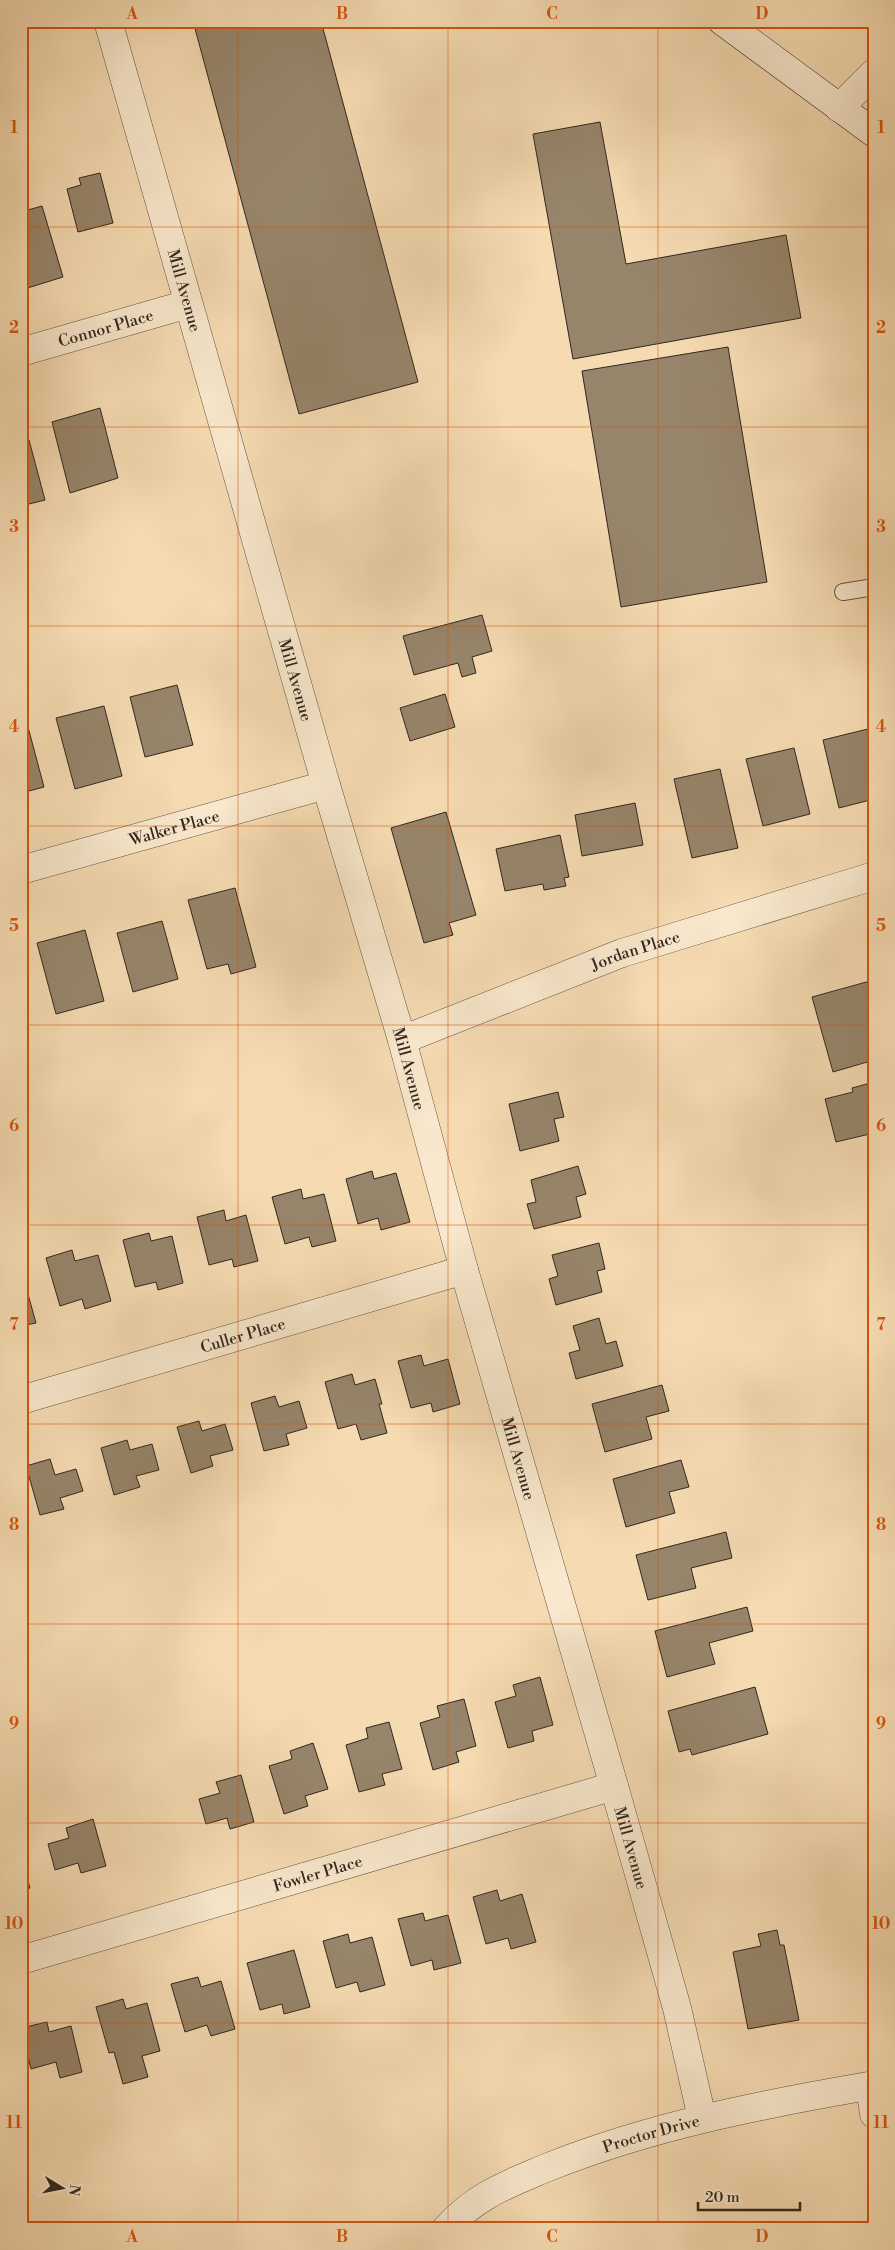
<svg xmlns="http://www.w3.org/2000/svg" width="895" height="2250" font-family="'Libre Bodoni',serif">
  <rect width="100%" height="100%" fill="#f6dbb2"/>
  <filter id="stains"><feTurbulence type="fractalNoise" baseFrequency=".004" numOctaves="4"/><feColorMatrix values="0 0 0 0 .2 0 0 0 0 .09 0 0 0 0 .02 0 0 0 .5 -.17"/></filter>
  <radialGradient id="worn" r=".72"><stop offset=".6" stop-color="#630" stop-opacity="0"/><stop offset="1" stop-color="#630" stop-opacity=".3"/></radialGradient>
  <path fill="#97856b" stroke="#30271f" d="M 193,21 L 321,21 L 418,382 L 299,414 Z
    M 600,122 L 626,264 L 786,235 L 801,318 L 573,359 L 533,134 Z
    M 100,173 L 113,223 L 78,232 L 67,189 L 81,185 L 79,178 Z
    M 42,206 L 63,277 L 21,290 L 21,212 Z
    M 728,347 L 767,582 L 621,607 L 582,371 Z
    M 100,408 L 118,478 L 70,493 L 52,422 Z
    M 29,440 L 45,500 L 21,506 L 21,442 Z
    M 482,615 L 492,651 L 472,657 L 476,673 L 462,677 L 458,663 L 414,675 L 403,636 Z
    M 177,685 L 193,745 L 145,757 L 130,697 Z
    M 445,694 L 455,727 L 410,741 L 400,708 Z
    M 104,706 L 122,776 L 75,789 L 56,718 Z
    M 28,727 L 44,787 L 21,793 L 21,729 Z
    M 872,728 L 874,737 L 874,799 L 839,808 L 823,740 Z
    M 794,748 L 810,814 L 763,826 L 746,759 Z
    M 720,769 L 738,848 L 692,858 L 674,779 Z
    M 635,803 L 643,845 L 582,856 L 575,815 Z
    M 446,812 L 476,915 L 449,923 L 453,935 L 424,943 L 391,828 Z
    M 560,835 L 569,877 L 564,878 L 566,886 L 544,890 L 543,884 L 505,891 L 496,849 Z
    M 235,888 L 256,967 L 231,974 L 228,964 L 207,969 L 188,900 Z
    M 162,921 L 178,979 L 133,992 L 117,933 Z
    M 85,930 L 104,1001 L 56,1014 L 37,943 Z
    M 870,981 L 874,993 L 874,1060 L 833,1072 L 812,997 Z
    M 21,998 L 27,1020 L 21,1022 Z
    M 874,1082 L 874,1133 L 836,1142 L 825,1099 L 853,1092 L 852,1088 Z
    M 558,1092 L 564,1117 L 554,1119 L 559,1141 L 520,1151 L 509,1104 Z
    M 578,1166 L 586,1194 L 576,1197 L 581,1217 L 534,1229 L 527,1204 L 536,1202 L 531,1180 Z
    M 372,1171 L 374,1179 L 396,1173 L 410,1222 L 381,1230 L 378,1218 L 358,1224 L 346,1179 Z
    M 874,1188 L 874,1205 L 869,1189 Z
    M 301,1189 L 303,1199 L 324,1194 L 336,1241 L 312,1247 L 309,1237 L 285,1244 L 272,1197 Z
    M 224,1210 L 226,1221 L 246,1215 L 258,1261 L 234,1267 L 232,1259 L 209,1265 L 197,1217 Z
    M 149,1233 L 151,1241 L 172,1236 L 183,1283 L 158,1290 L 156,1282 L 135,1287 L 123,1240 Z
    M 599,1243 L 605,1269 L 597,1271 L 602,1292 L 556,1305 L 549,1279 L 558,1276 L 552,1255 Z
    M 72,1250 L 75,1261 L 98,1255 L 111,1301 L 85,1309 L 82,1299 L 60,1306 L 46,1258 Z
    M 21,1276 L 23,1276 L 36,1323 L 21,1326 Z
    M 599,1318 L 606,1344 L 616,1341 L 623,1366 L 576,1379 L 569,1353 L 580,1350 L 573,1326 Z
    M 421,1355 L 424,1366 L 448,1359 L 460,1404 L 433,1412 L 431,1403 L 411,1408 L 398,1361 Z
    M 352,1374 L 355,1385 L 375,1379 L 382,1404 L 379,1404 L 387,1433 L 361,1440 L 356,1424 L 338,1429 L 325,1382 Z
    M 662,1385 L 669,1411 L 646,1417 L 652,1439 L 605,1452 L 592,1404 Z
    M 275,1396 L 279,1407 L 299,1401 L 307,1428 L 286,1434 L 289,1445 L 264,1451 L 251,1403 Z
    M 199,1421 L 202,1431 L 225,1424 L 233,1450 L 210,1456 L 213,1466 L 191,1473 L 177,1427 Z
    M 127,1440 L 130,1450 L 152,1444 L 159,1470 L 136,1476 L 140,1487 L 114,1495 L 101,1448 Z
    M 50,1459 L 55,1475 L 76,1469 L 83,1491 L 60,1498 L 64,1509 L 40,1515 L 26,1466 Z
    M 681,1460 L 689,1487 L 669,1492 L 675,1513 L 626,1527 L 613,1479 Z
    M 726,1532 L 732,1558 L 691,1568 L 696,1588 L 648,1600 L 636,1555 Z
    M 747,1607 L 753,1631 L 709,1643 L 715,1664 L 667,1677 L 655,1631 Z
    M 540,1677 L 553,1725 L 532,1731 L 534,1741 L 508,1748 L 495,1702 L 516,1696 L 513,1685 Z
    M 755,1687 L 768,1734 L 692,1755 L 690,1749 L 679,1752 L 668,1711 Z
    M 464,1699 L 476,1746 L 456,1752 L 459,1762 L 433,1770 L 420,1723 L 440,1717 L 437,1706 Z
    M 389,1722 L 402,1769 L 382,1774 L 385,1785 L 359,1792 L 346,1745 L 368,1738 L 366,1728 Z
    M 313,1743 L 328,1789 L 305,1796 L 308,1806 L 284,1814 L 269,1766 L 292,1759 L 290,1751 Z
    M 241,1775 L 254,1822 L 230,1829 L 227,1818 L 206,1824 L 199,1799 L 220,1793 L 216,1782 Z
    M 93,1819 L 106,1866 L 81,1873 L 78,1863 L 55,1870 L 48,1844 L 69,1838 L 66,1828 Z
    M 21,1855 L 30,1888 L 21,1891 Z
    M 497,1890 L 500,1901 L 522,1894 L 536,1942 L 511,1949 L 508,1938 L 486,1944 L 473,1897 Z
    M 423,1913 L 425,1921 L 448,1915 L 461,1963 L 434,1970 L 432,1960 L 411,1966 L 398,1919 Z
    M 777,1930 L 780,1945 L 784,1945 L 799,2020 L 748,2029 L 733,1952 L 761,1946 L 758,1934 Z
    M 348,1934 L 350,1943 L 372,1937 L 385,1985 L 360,1992 L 357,1982 L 336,1988 L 323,1941 Z
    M 294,1950 L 310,2007 L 284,2014 L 282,2004 L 260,2010 L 247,1963 Z
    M 198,1977 L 201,1987 L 221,1981 L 235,2029 L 211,2036 L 207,2025 L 185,2032 L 171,1984 Z
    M 123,1999 L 126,2009 L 147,2003 L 160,2051 L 142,2056 L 148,2077 L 123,2084 L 114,2052 L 109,2053 L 96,2007 Z
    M 47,2022 L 49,2032 L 71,2026 L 82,2072 L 60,2078 L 56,2062 L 31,2069 L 21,2028 Z"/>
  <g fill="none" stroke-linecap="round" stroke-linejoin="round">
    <defs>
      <path id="service" d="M 843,592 L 874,587"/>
      <g id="minor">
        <path id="s1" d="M 108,21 L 326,785 L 402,1040 L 464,1270 L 614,1786 L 677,2008 L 702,2118"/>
        <path d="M 839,108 L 874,73"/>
        <path id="s2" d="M 21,352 L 188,304"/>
        <path id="s3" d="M 21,870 L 326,785"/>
        <path id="s4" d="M 402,1040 L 622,953 L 874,876"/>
        <path id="s5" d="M 21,1400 L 464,1270"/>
        <path id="s6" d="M 21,1960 L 614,1786"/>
        <path d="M 870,2086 L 874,2114"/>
        <path id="s7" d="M 446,2229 C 475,2196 506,2185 546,2168 C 650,2126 763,2104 874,2085"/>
      </g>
      <path id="secondary" d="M 722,21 L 874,133"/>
    </defs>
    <use href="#service" stroke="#625444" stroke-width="18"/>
    <use href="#minor" stroke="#625444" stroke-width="29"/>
    <use href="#secondary" stroke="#30271f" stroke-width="29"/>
    <use href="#service" stroke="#f9e8cd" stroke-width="16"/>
    <use href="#minor" stroke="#f9e8cd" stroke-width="28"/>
    <use href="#secondary" stroke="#f9e8cd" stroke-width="28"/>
  </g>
  <path fill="none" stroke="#d6540e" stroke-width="1" stroke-opacity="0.55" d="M 238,21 L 238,2229M 448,21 L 448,2229M 658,21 L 658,2229M 21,227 L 874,227M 21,427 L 874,427M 21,626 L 874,626M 21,826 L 874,826M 21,1025 L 874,1025M 21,1225 L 874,1225M 21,1424 L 874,1424M 21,1624 L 874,1624M 21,1823 L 874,1823M 21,2023 L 874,2023"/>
  <g text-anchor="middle" stroke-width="4" stroke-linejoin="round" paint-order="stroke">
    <g font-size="16" fill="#30271f" stroke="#f9e8cd">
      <text dy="6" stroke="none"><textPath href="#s1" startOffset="280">Mill Avenue</textPath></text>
      <text dy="6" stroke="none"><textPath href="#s2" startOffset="88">Connor Place</textPath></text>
      <text dy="6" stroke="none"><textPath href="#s1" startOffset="685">Mill Avenue</textPath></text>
      <text dy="6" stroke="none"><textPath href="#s3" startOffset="159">Walker Place</textPath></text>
      <text dy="6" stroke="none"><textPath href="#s4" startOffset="250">Jordan Place</textPath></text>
      <text dy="6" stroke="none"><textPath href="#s1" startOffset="1090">Mill Avenue</textPath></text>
      <text dy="6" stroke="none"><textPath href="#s5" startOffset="231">Culler Place</textPath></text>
      <text dy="6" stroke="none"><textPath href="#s1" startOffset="1495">Mill Avenue</textPath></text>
      <text dy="6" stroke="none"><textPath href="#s1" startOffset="1900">Mill Avenue</textPath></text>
      <text dy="6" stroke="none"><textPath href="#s6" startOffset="309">Fowler Place</textPath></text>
      <text dy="6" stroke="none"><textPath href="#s7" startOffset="229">Proctor Drive</textPath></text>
    </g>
  </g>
  <rect width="895" height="2250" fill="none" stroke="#f6dbb2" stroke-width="55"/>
  <g transform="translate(62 2188) rotate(100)" stroke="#f9e8cd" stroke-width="4" paint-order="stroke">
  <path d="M0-4L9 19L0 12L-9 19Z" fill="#30271f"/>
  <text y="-8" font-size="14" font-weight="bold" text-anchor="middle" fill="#30271f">N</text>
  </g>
  <path d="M698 2202v8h102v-8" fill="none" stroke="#30271f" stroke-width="2.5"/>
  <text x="705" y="2202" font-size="15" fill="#30271f" stroke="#f9e8cd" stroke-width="4" paint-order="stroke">20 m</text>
  <rect x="28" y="28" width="840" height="2194" fill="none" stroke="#d6540e" stroke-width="2"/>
  <g font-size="16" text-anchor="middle" font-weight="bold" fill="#d6540e">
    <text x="132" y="19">A</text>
    <text x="342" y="19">B</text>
    <text x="552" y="19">C</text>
    <text x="762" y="19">D</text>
    <text x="14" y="133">1</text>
    <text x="881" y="133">1</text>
    <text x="14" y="333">2</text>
    <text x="881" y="333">2</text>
    <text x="14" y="532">3</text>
    <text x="881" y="532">3</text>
    <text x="14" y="732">4</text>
    <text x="881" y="732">4</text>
    <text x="14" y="931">5</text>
    <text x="881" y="931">5</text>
    <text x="14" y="1131">6</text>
    <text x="881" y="1131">6</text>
    <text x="14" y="1330">7</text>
    <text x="881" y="1330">7</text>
    <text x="14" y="1530">8</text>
    <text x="881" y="1530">8</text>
    <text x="14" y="1729">9</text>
    <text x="881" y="1729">9</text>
    <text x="14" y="1929">10</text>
    <text x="881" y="1929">10</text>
    <text x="14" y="2128">11</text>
    <text x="881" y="2128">11</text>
    <text x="132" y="2242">A</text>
    <text x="342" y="2242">B</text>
    <text x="552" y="2242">C</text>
    <text x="762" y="2242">D</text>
  </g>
  <rect width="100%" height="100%" filter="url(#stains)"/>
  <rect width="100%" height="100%" fill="url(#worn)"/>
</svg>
